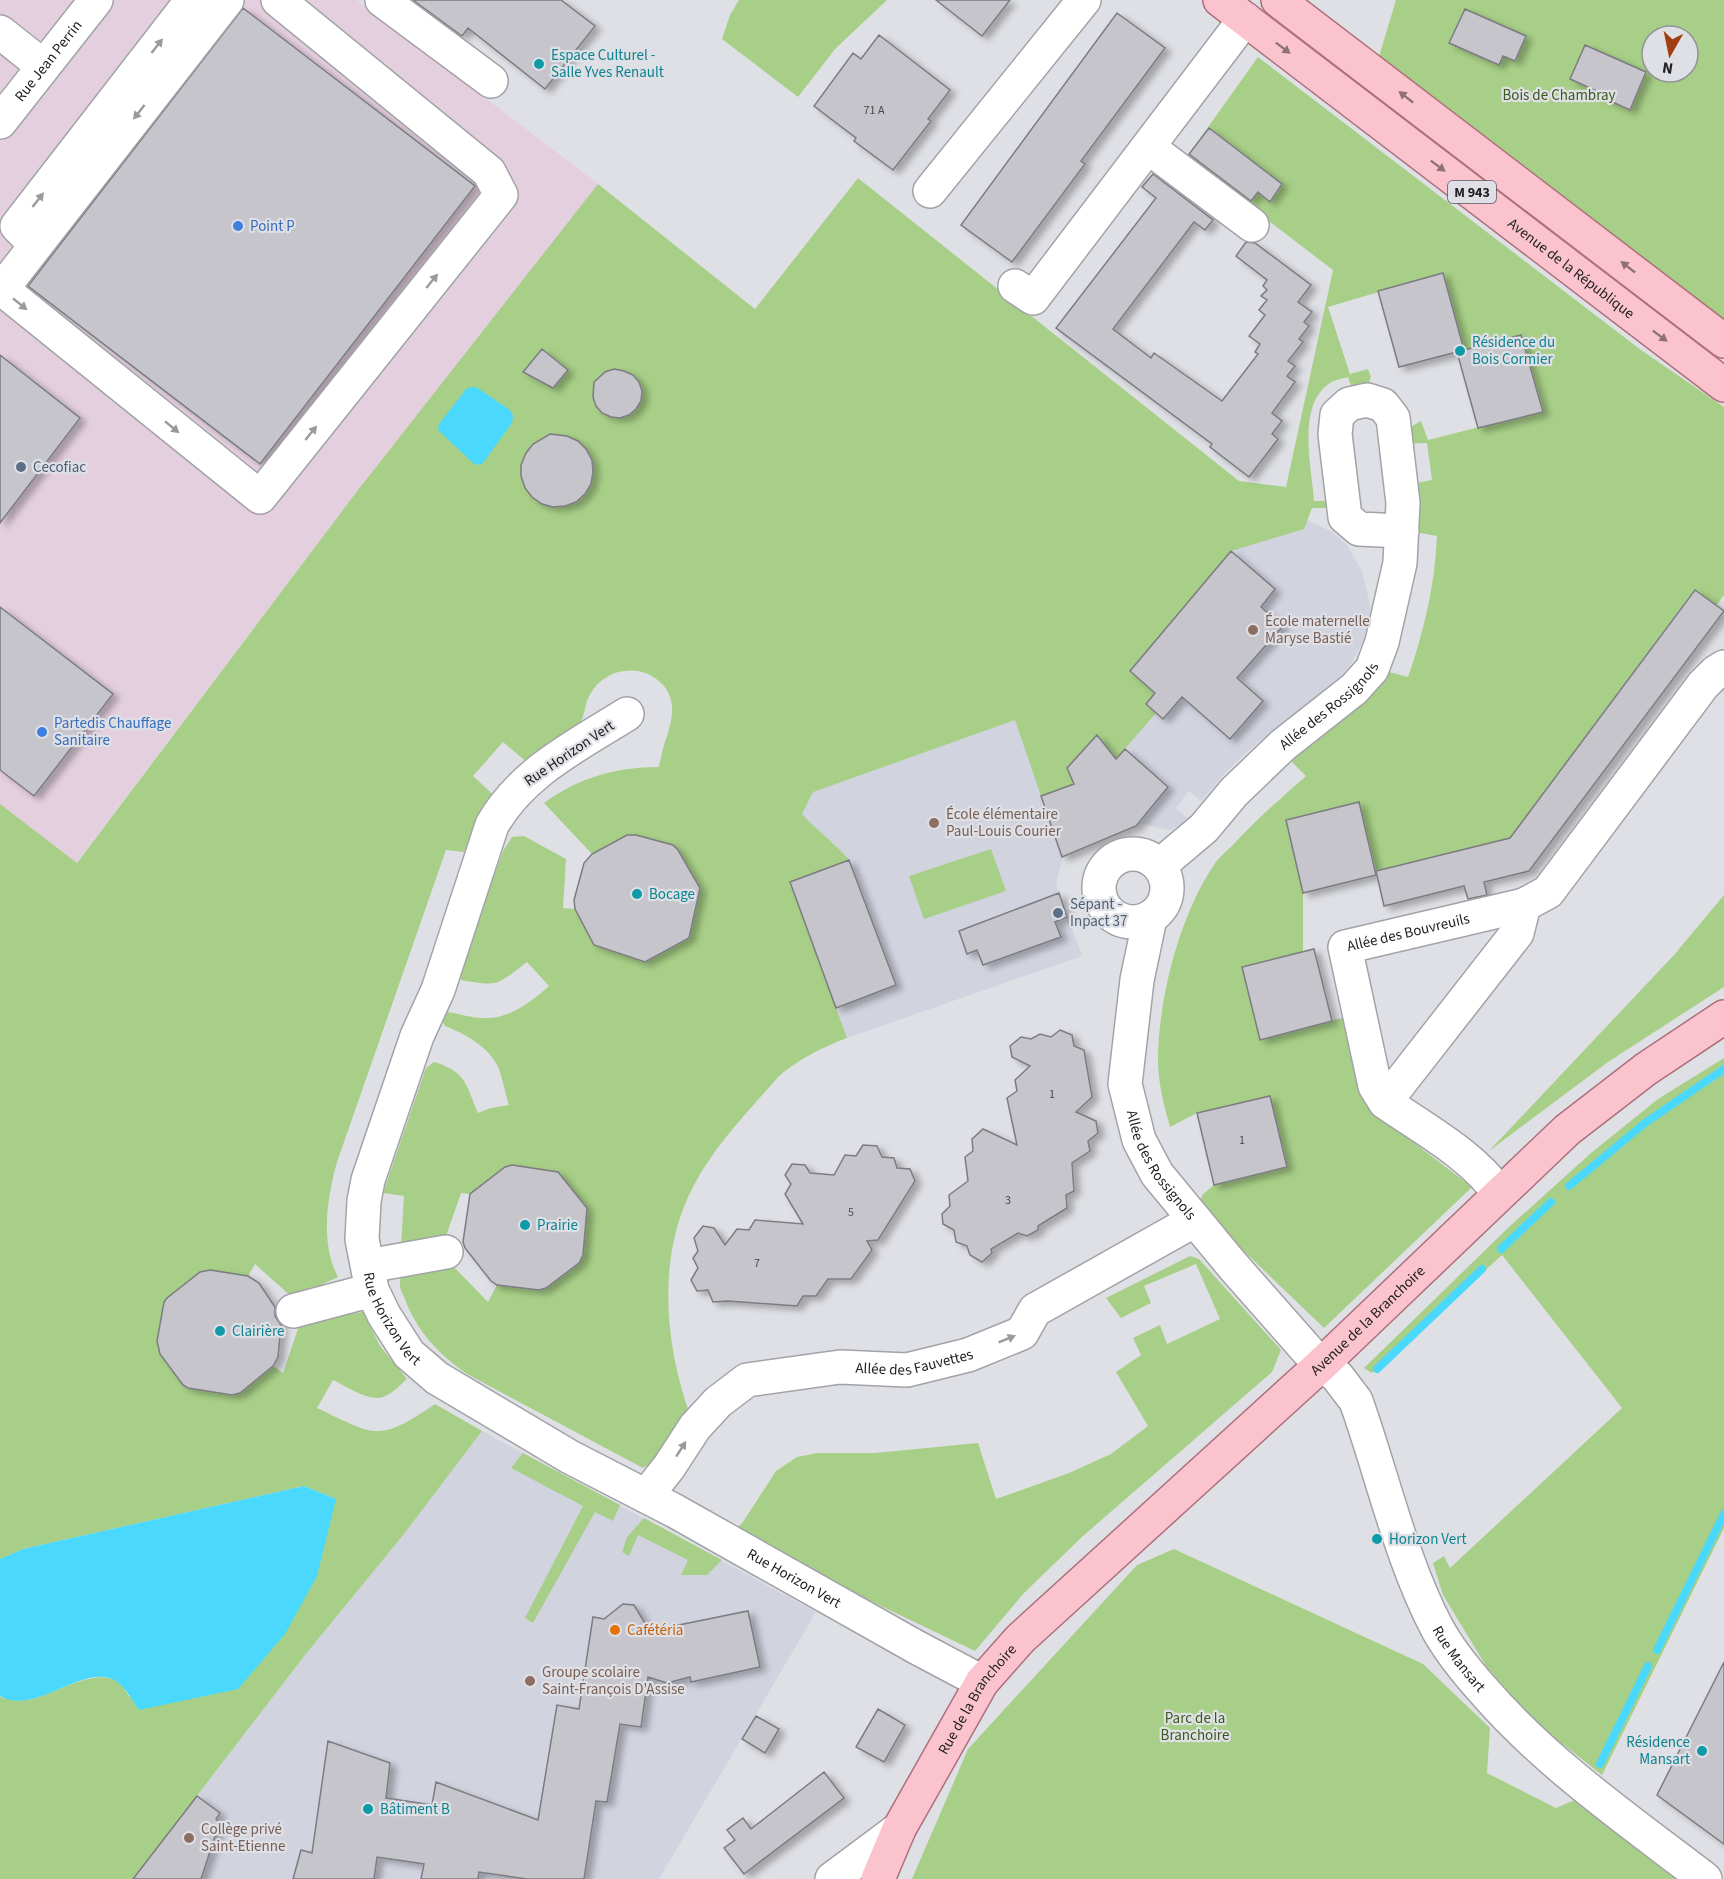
<svg xmlns="http://www.w3.org/2000/svg" width="1724" height="1879" font-family="'Source Sans 3',sans-serif">
  <defs>
    <filter id="shadow"><feDropShadow dx="6" dy="4" stdDeviation="3" flood-color="#0004"/></filter>
  </defs>
  <rect width="100%" height="100%" fill="#dfe0e5"/>
  <path fill="#e4cfde" d="M 0,0 L 357,0 L 598,184 L 358,490 L 76,863 L 0,804 Z"/>
  <path fill="#d1d3df" d="M 1230,507 L 1305,519 L 1331,531 L 1347,545 L 1362,571 L 1370,605 L 1369,628 L 1363,642 L 1349,667 L 1340,677 L 1247,752 L 1225,773 L 1201,801 L 1189,791 L 1176,808 L 1187,818 L 1180,825 L 1169,830 L 1142,824 L 1063,856 L 1056,884 L 1082,956 L 847,1038 L 790,882 L 807,757 Z
    M 482,1431 L 816,1612 L 659,1879 L 133,1879 L 305,1655 L 404,1534 Z"/>
  <path fill="#a8cf87" fill-rule="evenodd" d="M 739,0 L 887,0 L 835,49 L 798,97 L 722,39 L 730,15 Z
    M 1396,0 L 1724,0 L 1724,341 L 1374,73 ZM 1652,36 L 1688,36 L 1688,72 L 1652,72 Z
    M 1258,57 L 1641,350 L 1724,407 L 1724,595 L 1716,606 L 1694,590 L 1510,838 L 1377,875 L 1359,803 L 1303,893 L 1303,952 L 1242,967 L 1260,1039 L 1346,1017 L 1365,1102 L 1375,1116 L 1388,1123 L 1472,1187 L 1324,1328 L 1199,1208 L 1202,1195 L 1214,1185 L 1287,1167 L 1270,1096 L 1197,1113 L 1170,1127 C 1164,1105 1158,1083 1158,1060 C 1158,1000 1180,914 1214,865 C 1219,857 1227,851 1233,845 C 1256,820 1281,798 1306,776 L 1286,756 L 1382,670 L 1408,677 C 1424,631 1435,585 1437,536 L 1410,531 L 1411,484 L 1432,480 L 1427,443 L 1405,444 L 1407,429 L 1421,421 L 1428,440 L 1543,411 L 1521,335 L 1464,350 L 1443,273 L 1328,307 L 1350,374 L 1368,369 L 1371,377 L 1368,386 L 1354,395 L 1348,377 C 1342,379 1334,380 1330,383 C 1296,405 1312,468 1314,501 L 1333,501 L 1334,508 L 1312,508 L 1304,529 L 1231,551 L 1213,573 L 1217,623 L 1190,599 L 1171,622 L 1197,645 L 1149,649 L 1130,671 L 1155,693 L 1146,704 L 1156,713 L 1116,759 L 1096,736 L 1067,768 L 1074,784 L 1041,796 L 1015,720 L 813,792 L 802,814 C 817,831 835,843 849,860 L 790,883 L 847,1038 C 823,1047 797,1060 778,1077 C 749,1111 715,1145 694,1185 C 657,1254 664,1340 689,1412 L 651,1463 L 643,1468 L 467,1374 C 439,1354 417,1332 405,1299 C 401,1291 398,1286 401,1277 L 446,1259 L 488,1302 L 497,1285 L 539,1290 L 546,1288 L 579,1263 L 513,1165 L 505,1167 L 470,1194 L 461,1193 L 445,1239 L 401,1245 L 404,1196 L 383,1193 L 426,1068 L 434,1062 C 466,1071 466,1085 478,1113 L 491,1108 L 509,1105 C 505,1093 503,1079 498,1067 C 488,1046 465,1034 445,1026 L 442,1020 L 446,1012 C 458,1013 470,1018 483,1018 C 508,1020 531,1002 549,986 L 527,962 C 497,985 499,987 461,980 L 459,973 L 503,851 L 512,837 L 524,836 L 566,859 L 563,908 L 575,909 L 594,945 L 644,962 L 687,939 L 700,888 L 678,850 L 673,845 L 636,835 L 627,835 L 592,854 L 544,803 C 578,778 616,767 659,767 C 661,757 663,746 667,736 C 674,715 677,693 655,678 C 630,662 598,673 587,701 C 584,710 584,720 577,727 C 568,738 541,754 529,764 L 503,742 L 473,776 L 499,800 L 471,837 L 464,852 L 446,850 L 337,1162 C 327,1198 320,1243 338,1277 L 293,1298 L 255,1264 L 248,1276 L 210,1270 L 200,1272 L 167,1298 L 164,1302 L 157,1341 L 160,1354 L 188,1388 L 232,1395 L 240,1393 L 273,1366 L 283,1373 L 300,1323 L 363,1312 L 380,1346 L 407,1379 C 400,1385 392,1394 383,1397 C 369,1402 346,1386 333,1380 L 317,1408 C 376,1436 378,1443 435,1404 L 482,1431 L 404,1534 L 305,1655 L 133,1879 L 0,1879 L 0,1696 L 2,1698 C 10,1699 18,1701 26,1700 C 52,1698 98,1662 121,1685 C 124,1688 127,1693 129,1697 L 336,1499 L 304,1486 L 23,1549 L 0,1559 L 0,804 L 77,863 L 358,490 L 598,184 L 755,309 L 858,178 L 1239,481 L 1286,487 L 1333,270 L 1186,158 Z
    M 991,849 L 1006,891 L 924,919 L 909,876 Z
    M 1724,895 L 1724,987 L 1608,1062 L 1489,1151 L 1674,955 Z
    M 1724,1058 L 1724,1528 L 1602,1775 L 1535,1722 L 1486,1666 L 1443,1595 L 1433,1563 L 1444,1556 L 1450,1568 L 1622,1408 L 1502,1255 L 1372,1373 L 1364,1368 L 1510,1226 L 1591,1153 L 1658,1099 Z
    M 1190,1256 L 1199,1259 L 1281,1350 L 1272,1372 L 1083,1536 L 1024,1593 L 975,1651 L 835,1584 L 737,1528 L 743,1522 L 776,1471 L 797,1457 L 818,1453 L 875,1453 L 978,1443 L 996,1499 L 1069,1473 L 1111,1454 L 1148,1426 L 1116,1372 L 1141,1355 L 1133,1338 L 1160,1325 L 1167,1344 L 1220,1319 L 1196,1264 L 1144,1286 L 1151,1303 L 1121,1318 L 1106,1298 Z
    M 523,1453 L 620,1505 L 613,1521 L 595,1512 L 533,1623 L 525,1618 L 583,1506 L 511,1468 Z
    M 644,1518 L 722,1560 L 707,1575 L 681,1575 L 688,1560 L 638,1535 L 629,1556 L 622,1552 L 627,1537 Z
    M 1174,1549 L 1423,1664 L 1490,1728 L 1487,1773 L 1556,1808 L 1577,1799 L 1678,1879 L 912,1879 L 968,1749 L 1137,1565 Z"/>
  <path fill="#4bd8fd" d="M 476,387 L 510,410 L 513,416 L 512,423 L 483,463 L 479,465 L 473,463 L 438,430 L 439,424 L 467,388 Z
    M 304,1486 L 336,1499 L 317,1576 L 285,1634 L 238,1689 L 139,1710 C 132,1700 124,1684 112,1679 C 80,1666 34,1716 0,1696 L 0,1559 L 23,1549 Z"/>
  <g fill="none" stroke-linecap="round" stroke-linejoin="round">
    <path stroke="#4bd8fd" stroke-width="8" d="M 1569,1186 L 1645,1123 L 1724,1069
      M 1501,1249 L 1551,1202
      M 1377,1369 L 1482,1269
      M 1657,1650 L 1724,1514
      M 1600,1764 L 1648,1666"/>
  </g>
  <path fill="#c5c5cb" stroke="#7b7c81" stroke-width="1.5" filter="url(#shadow)" d="M 413,0 L 561,0 L 595,26 L 545,89 L 468,28 L 462,36 Z
    M 936,0 L 1010,0 L 982,36 Z
    M 243,8 L 475,186 L 260,464 L 28,286 Z
    M 1465,9 L 1526,36 L 1515,61 L 1503,56 L 1499,65 L 1449,43 Z
    M 1117,13 L 1165,48 L 1081,161 L 1085,164 L 1012,262 L 961,225 Z
    M 879,35 L 950,90 L 928,119 L 931,121 L 893,170 L 854,141 L 856,138 L 814,106 L 853,53 L 861,59 Z
    M 1585,45 L 1646,72 L 1630,110 L 1597,95 L 1599,92 L 1570,79 Z
    M 1209,128 L 1282,184 L 1270,202 L 1258,192 L 1251,201 L 1189,154 Z
    M 1153,174 L 1213,220 L 1205,230 L 1194,222 L 1113,329 L 1151,358 L 1154,353 L 1222,401 L 1258,354 L 1255,352 L 1260,344 L 1249,336 L 1265,315 L 1259,310 L 1267,300 L 1261,296 L 1267,290 L 1263,286 L 1267,280 L 1236,256 L 1246,242 L 1255,243 L 1311,285 L 1298,302 L 1312,312 L 1304,322 L 1309,326 L 1299,339 L 1303,342 L 1288,361 L 1295,366 L 1287,376 L 1295,382 L 1272,413 L 1282,421 L 1272,434 L 1278,439 L 1249,477 L 1210,447 L 1212,444 L 1056,328 L 1156,198 L 1142,187 Z
    M 1443,273 L 1464,350 L 1521,335 L 1543,412 L 1478,428 L 1457,352 L 1399,367 L 1378,291 Z
    M 542,349 L 568,370 L 553,388 L 523,372 Z
    M 0,355 L 80,418 L 0,523 Z
    M 614,369 L 624,371 L 633,375 L 639,382 L 642,391 L 641,401 L 636,409 L 629,415 L 620,418 L 611,417 L 602,413 L 596,406 L 593,397 L 594,382 L 605,372 Z
    M 550,434 L 567,436 L 578,441 L 586,449 L 592,460 L 593,472 L 591,484 L 585,494 L 576,502 L 565,506 L 553,507 L 542,504 L 532,497 L 525,488 L 521,476 L 521,465 L 526,453 L 533,444 Z
    M 1231,551 L 1275,589 L 1261,607 L 1283,626 L 1237,678 L 1263,701 L 1230,739 L 1182,697 L 1163,719 L 1146,704 L 1155,693 L 1130,671 Z
    M 1695,590 L 1724,611 L 1529,871 L 1484,882 L 1487,895 L 1468,899 L 1464,886 L 1384,906 L 1376,871 L 1510,838 Z
    M 0,607 L 113,694 L 34,796 L 0,770 Z
    M 1097,735 L 1116,759 L 1125,749 L 1168,787 L 1136,826 L 1062,857 L 1041,796 L 1074,784 L 1067,768 Z
    M 1359,802 L 1376,875 L 1303,893 L 1286,820 Z
    M 627,835 L 636,835 L 673,845 L 678,850 L 700,888 L 689,938 L 645,962 L 594,945 L 575,909 L 574,900 L 584,863 L 592,854 Z
    M 849,860 L 896,985 L 836,1008 L 790,882 Z
    M 1059,893 L 1067,917 L 1055,922 L 1061,937 L 983,965 L 977,950 L 967,954 L 959,931 Z
    M 1314,949 L 1332,1021 L 1260,1040 L 1242,967 Z
    M 1060,1030 L 1072,1035 L 1074,1046 L 1084,1050 L 1092,1097 L 1076,1112 L 1096,1121 L 1098,1133 L 1088,1141 L 1090,1151 L 1072,1163 L 1074,1191 L 1066,1195 L 1067,1208 L 1038,1226 L 1038,1230 L 1027,1236 L 1018,1233 L 991,1249 L 992,1253 L 982,1262 L 970,1255 L 967,1246 L 956,1242 L 954,1230 L 943,1224 L 942,1214 L 950,1206 L 949,1195 L 968,1181 L 965,1157 L 973,1151 L 972,1139 L 983,1129 L 1017,1145 L 1007,1098 L 1017,1091 L 1015,1080 L 1030,1066 L 1012,1057 L 1010,1046 L 1021,1037 L 1031,1039 L 1040,1034 L 1051,1037 Z
    M 1270,1096 L 1287,1167 L 1214,1185 L 1197,1113 Z
    M 863,1145 L 877,1146 L 882,1157 L 894,1158 L 897,1168 L 910,1169 L 915,1181 L 878,1240 L 867,1241 L 872,1250 L 851,1279 L 828,1279 L 816,1296 L 803,1296 L 797,1306 L 728,1301 L 713,1302 L 708,1290 L 697,1291 L 691,1280 L 698,1268 L 693,1258 L 698,1251 L 694,1238 L 703,1226 L 714,1228 L 725,1245 L 737,1229 L 749,1230 L 755,1220 L 803,1224 L 785,1194 L 791,1184 L 785,1175 L 792,1164 L 805,1165 L 810,1173 L 834,1175 L 845,1155 L 856,1156 Z
    M 512,1165 L 558,1172 L 587,1208 L 583,1255 L 579,1263 L 546,1288 L 539,1290 L 497,1285 L 491,1281 L 465,1248 L 463,1242 L 470,1194 L 505,1167 Z
    M 210,1270 L 248,1276 L 259,1283 L 275,1307 L 275,1316 L 281,1325 L 278,1357 L 273,1366 L 240,1393 L 232,1395 L 188,1388 L 183,1385 L 160,1354 L 157,1341 L 164,1302 L 167,1298 L 200,1272 Z
    M 623,1604 L 634,1605 L 646,1625 L 664,1628 L 748,1611 L 760,1667 L 691,1682 L 690,1677 L 667,1683 L 648,1677 L 641,1727 L 620,1724 L 607,1802 L 596,1801 L 584,1879 L 527,1879 L 479,1872 L 478,1879 L 421,1879 L 424,1864 L 377,1857 L 374,1879 L 293,1879 L 301,1850 L 312,1853 L 328,1741 L 390,1763 L 386,1798 L 432,1805 L 436,1782 L 538,1820 L 557,1705 L 579,1709 L 593,1617 L 604,1619 Z
    M 1724,1662 L 1724,1844 L 1657,1795 Z
    M 878,1709 L 905,1725 L 884,1762 L 856,1747 Z
    M 756,1716 L 779,1729 L 765,1753 L 742,1739 Z
    M 824,1772 L 844,1798 L 744,1874 L 724,1848 L 735,1840 L 727,1830 L 743,1818 L 751,1829 Z
    M 197,1796 L 220,1813 L 216,1819 L 222,1824 L 217,1830 L 201,1879 L 133,1879 Z"/>
  <g fill="none" stroke-linecap="round" stroke-linejoin="round">
    <defs>
      <g id="minor">
        <path d="M 227,0 L 2,289 L 260,497 L 501,195 L 489,172 L 278,0"/>
        <path d="M 382,0 L 491,81"/>
        <path d="M 0,32 L 43,66"/>
        <path id="s1" d="M 0,122 L 96,0"/>
        <path d="M 1148,147 L 1252,225"/>
        <path d="M 930,191 L 1084,0"/>
        <path d="M 35,244 L 17,226 L 192,0"/>
        <path d="M 1015,286 L 1033,298 L 1245,19"/>
        <path id="s2" d="M 627,714 C 578,745 522,772 492,825 L 438,990 L 417,1036 L 368,1180 L 364,1201 L 362,1239 L 372,1290 L 384,1315 L 409,1354 L 437,1378 L 570,1457 L 675,1511 L 916,1647 L 982,1682"/>
        <circle cx="1133" cy="888" r="34"/>
        <path id="s3" d="M 1159,866 L 1204,828 L 1234,792 L 1283,745 L 1354,689 L 1372,669 L 1382,642 L 1400,563 L 1403,503 L 1393,418 L 1383,405 L 1367,400 L 1349,404 L 1337,415 L 1335,434 L 1345,517 L 1359,529 L 1402,531"/>
        <path id="s4" d="M 1150,918 L 1137,980 L 1125,1084 L 1139,1140 L 1157,1174 L 1233,1266 L 1307,1350 L 1321,1365 L 1337,1376 L 1356,1401 C 1382,1474 1401,1560 1437,1628 C 1449,1650 1466,1671 1483,1690 C 1547,1764 1628,1820 1705,1879"/>
        <path id="s5" d="M 1385,1102 L 1375,1086 L 1345,947 L 1524,905"/>
        <path d="M 1499,1193 C 1471,1154 1425,1130 1385,1102 L 1517,933 L 1524,905 L 1548,892 L 1703,685 L 1716,672 L 1724,667"/>
        <path d="M 368,1266 L 446,1252"/>
        <path d="M 293,1311 L 372,1290"/>
        <path id="s6" d="M 646,1496 L 669,1467 L 695,1427 L 718,1402 L 747,1380 L 840,1367 L 907,1370 L 968,1355 L 1022,1333 L 1035,1310 L 1195,1220"/>
        <path d="M 832,1879 L 899,1829"/>
      </g>
      <g id="major">
        <path id="s7" d="M 1220,0 L 1724,385"/>
        <path d="M 1278,0 L 1724,341"/>
        <path id="s8" d="M 878,1879 L 899,1829 L 982,1682 L 1020,1639 L 1321,1365 L 1567,1130 L 1646,1069 L 1724,1017"/>
      </g>
    </defs>
    <use href="#minor" stroke="#a2a3a8" stroke-width="36"/>
    <use href="#major" stroke="#ac707b" stroke-width="36"/>
    <use href="#minor" stroke="#fff" stroke-width="33"/>
    <use href="#major" stroke="#fbc3cd" stroke-width="33"/>
  </g>
  <defs><path id="oneway-solid" d="M-6-.8H1V-3.2L6.5 0L1 3.2V.8H-6Z" transform="scale(1.5)"/></defs>
  <g fill="#9a9a9b">
    <use href="#oneway-solid" transform="translate(157 46) rotate(-52)"/>
    <use href="#oneway-solid" transform="translate(139 112) rotate(128)"/>
    <use href="#oneway-solid" transform="translate(38 200) rotate(-52)"/>
    <use href="#oneway-solid" transform="translate(432 281) rotate(-51)"/>
    <use href="#oneway-solid" transform="translate(20 304) rotate(39)"/>
    <use href="#oneway-solid" transform="translate(172 427) rotate(39)"/>
    <use href="#oneway-solid" transform="translate(311 433) rotate(-51)"/>
    <use href="#oneway-solid" transform="translate(1007 1339) rotate(-22)"/>
    <use href="#oneway-solid" transform="translate(681 1449) rotate(-57)"/>
  </g>
  <g fill="#8d7177">
    <use href="#oneway-solid" transform="translate(1283 48) rotate(37)"/>
    <use href="#oneway-solid" transform="translate(1406 97) rotate(-142)"/>
    <use href="#oneway-solid" transform="translate(1438 166) rotate(37)"/>
    <use href="#oneway-solid" transform="translate(1628 267) rotate(-142)"/>
    <use href="#oneway-solid" transform="translate(1660 336) rotate(37)"/>
  </g>
  <g fill="#0f9aa8" stroke="#dfe0e5" stroke-width="2">
    <circle cx="539" cy="64" r="6"/>
    <circle cx="1460" cy="351" r="6"/>
    <circle cx="637" cy="894" r="6"/>
    <circle cx="525" cy="1225" r="6"/>
    <circle cx="220" cy="1331" r="6"/>
    <circle cx="1377" cy="1539" r="6"/>
    <circle cx="1702" cy="1751" r="6"/>
    <circle cx="368" cy="1809" r="6"/>
  </g>
  <g fill="#3f7fe0" stroke="#dfe0e5" stroke-width="2">
    <circle cx="238" cy="226" r="6"/>
    <circle cx="42" cy="732" r="6"/>
  </g>
  <g fill="#5c6f8a" stroke="#dfe0e5" stroke-width="2">
    <circle cx="21" cy="467" r="6"/>
    <circle cx="1058" cy="913" r="6"/>
  </g>
  <g fill="#8d6e63" stroke="#dfe0e5" stroke-width="2">
    <circle cx="1253" cy="630" r="6"/>
    <circle cx="934" cy="823" r="6"/>
    <circle cx="530" cy="1681" r="6"/>
    <circle cx="189" cy="1838" r="6"/>
  </g>
  <circle fill="#e8710a" stroke="#dfe0e5" stroke-width="2" cx="615" cy="1630" r="6"/>
  <g text-anchor="middle" stroke-width="4.5" stroke-linejoin="round" paint-order="stroke">
    <g font-size="12" fill="#48484c">
      <text x="874" y="114">71 A</text>
      <text x="1052" y="1098">1</text>
      <text x="1242" y="1144">1</text>
      <text x="1008" y="1204">3</text>
      <text x="851" y="1216">5</text>
      <text x="757" y="1267">7</text>
    </g>
    <rect fill="#dfe0e5" stroke="#59595c" stroke-width="1.5" x="1448" y="181" width="48" height="22" rx="4.5"/>
    <g font-size="14" font-weight="bold" fill="#1f1f21">
      <text x="1472" y="197">M 943</text>
    </g>
    <g font-size="15" fill="#0d838f" stroke="#dfe0e5" text-anchor="start">
      <text x="551" y="60">Espace Culturel -<tspan x="551" dy="17">Salle Yves Renault</tspan></text>
      <text x="1472" y="347">Résidence du<tspan x="1472" dy="17">Bois Cormier</tspan></text>
      <text x="649" y="899">Bocage</text>
      <text x="537" y="1230">Prairie</text>
      <text x="232" y="1336">Clairière</text>
      <text x="1389" y="1544">Horizon Vert</text>
      <text x="1690" y="1747" text-anchor="end">Résidence<tspan x="1690" dy="17">Mansart</tspan></text>
      <text x="380" y="1814">Bâtiment B</text>
    </g>
    <g font-size="15" fill="#1f1f21" stroke="#dfe0e5">
      <text dy="5" stroke="none"><textPath href="#s1" startOffset="78">Rue Jean Perrin</textPath></text>
      <text dy="5" stroke="none"><textPath href="#s7" startOffset="442">Avenue de la République</textPath></text>
      <text dy="5" stroke="none"><textPath href="#s3" startOffset="234">Allée des Rossignols</textPath></text>
      <text transform="translate(569 753) rotate(-34)" y="5">Rue Horizon Vert</text>
      <text dy="5" stroke="none"><textPath href="#s5" startOffset="226">Allée des Bouvreuils</textPath></text>
      <text dy="5" stroke="none"><textPath href="#s4" startOffset="258">Allée des Rossignols</textPath></text>
      <text dy="5" stroke="none"><textPath href="#s2" startOffset="699">Rue Horizon Vert</textPath></text>
      <text dy="5" stroke="none"><textPath href="#s8" startOffset="752">Avenue de la Branchoire</textPath></text>
      <text dy="5" stroke="none"><textPath href="#s6" startOffset="324">Allée des Fauvettes</textPath></text>
      <text dy="5" stroke="none"><textPath href="#s2" startOffset="1185">Rue Horizon Vert</textPath></text>
      <text dy="5" stroke="none"><textPath href="#s4" startOffset="846">Rue Mansart</textPath></text>
      <text dy="5" stroke="none"><textPath href="#s8" startOffset="206">Rue de la Branchoire</textPath></text>
    </g>
    <g font-size="15" fill="#3b591c" stroke="#dfe0e5">
      <text x="1559" y="100">Bois de Chambray</text>
      <text x="1195" y="1723">Parc de la<tspan x="1195" dy="17">Branchoire</tspan></text>
    </g>
    <g font-size="15" fill="#366cbe" stroke="#dfe0e5" text-anchor="start">
      <text x="250" y="231">Point P</text>
      <text x="54" y="728">Partedis Chauffage<tspan x="54" dy="17">Sanitaire</tspan></text>
    </g>
    <g font-size="15" fill="#4e5e75" stroke="#dfe0e5" text-anchor="start">
      <text x="33" y="472">Cecofiac</text>
      <text x="1070" y="909">Sépant -<tspan x="1070" dy="17">Inpact 37</tspan></text>
    </g>
    <g font-size="15" fill="#785e54" stroke="#dfe0e5" text-anchor="start">
      <text x="1265" y="626">École maternelle<tspan x="1265" dy="17">Maryse Bastié</tspan></text>
      <text x="946" y="819">École élémentaire<tspan x="946" dy="17">Paul-Louis Courier</tspan></text>
      <text x="542" y="1677">Groupe scolaire<tspan x="542" dy="17">Saint-François D'Assise</tspan></text>
      <text x="201" y="1834">Collège privé<tspan x="201" dy="17">Saint-Etienne</tspan></text>
    </g>
    <g font-size="15" fill="#c56008" stroke="#dfe0e5" text-anchor="start">
      <text x="627" y="1635">Cafétéria</text>
    </g>
  </g>
  <g transform="translate(1670 54) rotate(189)"><circle r="28" fill="#dfe0e5" stroke="#929397" stroke-width="1.5"/>
  <path d="M0-4.5L10 22L0 15L-10 22Z" fill="#a23d12"/>
  <text y="-9" font-size="16" font-weight="bold" text-anchor="middle" fill="#1f1f21">N</text>
  </g>
</svg>
